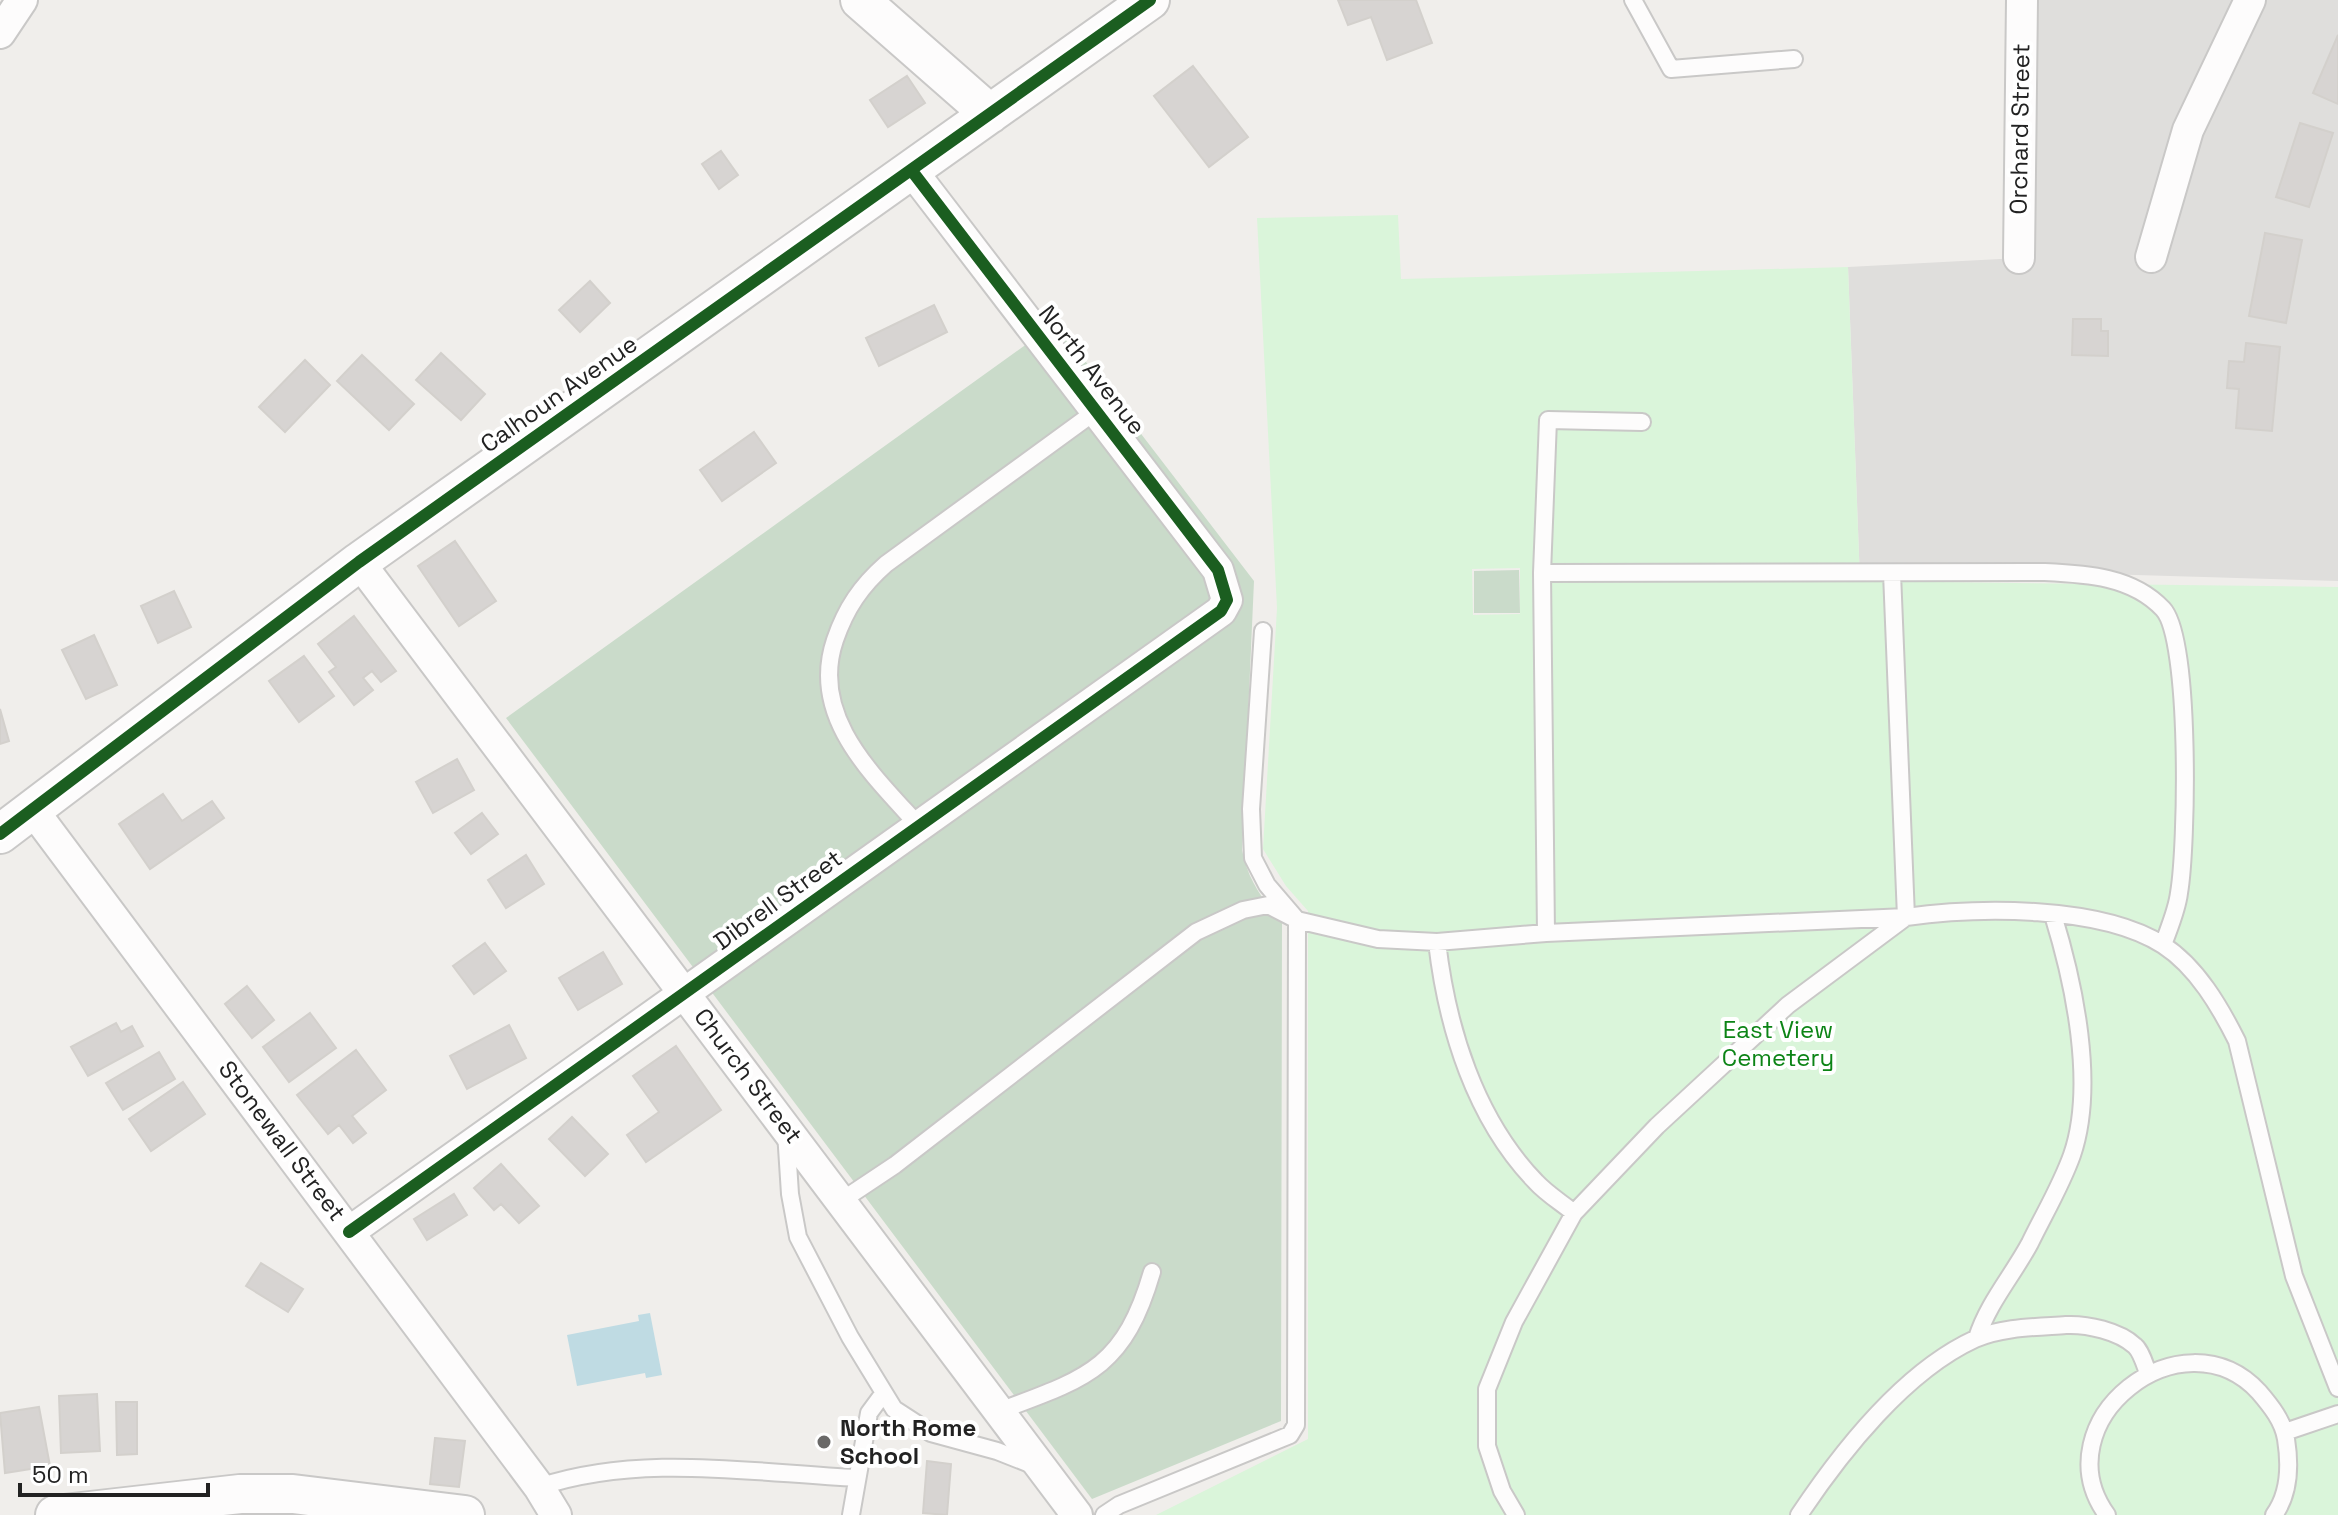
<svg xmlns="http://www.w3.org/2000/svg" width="2338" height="1515" font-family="'Space Grotesk',sans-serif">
  <rect width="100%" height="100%" fill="#f0eeeb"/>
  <path fill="#dfdedc" d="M 2022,0 L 2338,0 L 2338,581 L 2069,573 L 1860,581 L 1848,267 L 2019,258 Z"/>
  <path fill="#cadbca" d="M 1056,323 L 1254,581 L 1242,850 C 1248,880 1262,899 1282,923 L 1281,1421 L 1092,1499 L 506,718 Z
    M 1519,570 L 1520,613 L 1474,613 L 1474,571 Z"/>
  <path fill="#daf5da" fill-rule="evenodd" d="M 1398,215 L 1401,279 L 1848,267 L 1860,581 L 2338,587 L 2338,1515 L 1156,1515 L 1308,1439 L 1308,911 L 1286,886 L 1263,849 L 1277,608 L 1257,218 ZM 1520,568 L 1520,614 L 1473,615 L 1472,569 Z"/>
  <path fill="#bfdbe3" d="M 650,1313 L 662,1375 L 646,1378 L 645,1373 L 577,1386 L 567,1335 L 639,1321 L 638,1315 Z"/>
  <path fill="#d7d4d2" stroke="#d3d0cc" stroke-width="2" d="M 1338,0 L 1416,0 L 1432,43 L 1387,60 L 1371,17 L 1348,25 Z
    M 2338,35 L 2338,104 L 2313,93 Z
    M 1193,66 L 1248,137 L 1209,167 L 1154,96 Z
    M 907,76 L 925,103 L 888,127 L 870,100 Z
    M 2300,123 L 2333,133 L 2309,207 L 2276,197 Z
    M 721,151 L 738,175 L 719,189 L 702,164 Z
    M 2265,233 L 2302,240 L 2286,323 L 2249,316 Z
    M 590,281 L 610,303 L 580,332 L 559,310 Z
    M 934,305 L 947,332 L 879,366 L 866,338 Z
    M 2073,319 L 2101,319 L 2101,331 L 2108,331 L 2108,356 L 2072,355 Z
    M 2246,343 L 2280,347 L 2272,431 L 2236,428 L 2239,389 L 2227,388 L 2229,361 L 2244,362 Z
    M 441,353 L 485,394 L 461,420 L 416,380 Z
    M 362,355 L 414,404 L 389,430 L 337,381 Z
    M 305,360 L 330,385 L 285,432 L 259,407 Z
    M 754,432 L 776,463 L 722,501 L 700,470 Z
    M 455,541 L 496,601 L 459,626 L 418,566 Z
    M 174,591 L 191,627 L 158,643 L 141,606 Z
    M 354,616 L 396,671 L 381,682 L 372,671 L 363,678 L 373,690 L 354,705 L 329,672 L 336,667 L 318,644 Z
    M 94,635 L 117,685 L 86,699 L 62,650 Z
    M 304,656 L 334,696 L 299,722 L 269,681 Z
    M 0,709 L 9,741 L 0,744 Z
    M 457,759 L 474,790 L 433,813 L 416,782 Z
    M 163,794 L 182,821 L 212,801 L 224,818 L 150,869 L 119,824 Z
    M 482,813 L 498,834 L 471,854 L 455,833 Z
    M 526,855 L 544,884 L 506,908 L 488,880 Z
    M 485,943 L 506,971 L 474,994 L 453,966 Z
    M 603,952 L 622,984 L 578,1010 L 559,978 Z
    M 247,986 L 274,1020 L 252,1038 L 225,1004 Z
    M 310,1013 L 336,1048 L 289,1082 L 263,1047 Z
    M 116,1023 L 121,1032 L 132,1026 L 143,1046 L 88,1076 L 71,1047 Z
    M 509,1025 L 526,1058 L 467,1089 L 450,1056 Z
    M 676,1046 L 721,1110 L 646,1162 L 627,1135 L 659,1112 L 633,1076 Z
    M 356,1050 L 386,1090 L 352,1116 L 366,1133 L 353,1143 L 339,1125 L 328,1134 L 297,1095 Z
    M 159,1052 L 175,1079 L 123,1110 L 106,1083 Z
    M 183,1082 L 205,1114 L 151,1151 L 129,1119 Z
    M 572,1117 L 608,1154 L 585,1176 L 549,1139 Z
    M 501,1164 L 539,1206 L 519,1223 L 501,1204 L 494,1210 L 474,1188 Z
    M 454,1194 L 467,1215 L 427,1240 L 414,1219 Z
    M 261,1263 L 303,1289 L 288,1312 L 246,1286 Z
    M 97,1394 L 100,1451 L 61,1453 L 59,1396 Z
    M 116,1402 L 137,1402 L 137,1454 L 117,1455 Z
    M 39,1407 L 50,1466 L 5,1473 L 0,1413 Z
    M 435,1438 L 465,1441 L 459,1487 L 430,1484 Z
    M 927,1461 L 951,1464 L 947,1515 L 923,1513 Z"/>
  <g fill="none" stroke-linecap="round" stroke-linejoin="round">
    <defs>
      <path id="service" d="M 1633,0 L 1671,69 L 1794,59
        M 1542,573 L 2044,572 C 2086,574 2132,576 2163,609 C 2191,639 2187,847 2179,893 C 2177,910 2169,928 2163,945
        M 919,826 C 872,774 809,716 835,640 C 846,608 861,586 886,564 L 1096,411
        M 1546,933 L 1542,573 L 1548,420 L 1642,422
        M 1437,942 C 1447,1028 1475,1119 1536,1182 C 1547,1194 1562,1203 1574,1213
        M 786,1132 L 790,1194 L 798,1237 L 850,1337 L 894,1409 L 931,1433 L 997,1451 L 1035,1466
        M 841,1201 L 895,1165 L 1196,932 L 1243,910 L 1268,905 L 1297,920 L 1378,939 L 1437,942 L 1546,933 L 1906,917 C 1978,907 2100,905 2163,945 C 2197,967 2220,1007 2237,1041 L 2294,1276 L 2338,1388
        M 1977,1338 C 1988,1303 2013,1275 2030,1243 C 2044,1214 2061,1186 2072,1155 C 2096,1085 2074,983 2053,915
        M 999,1411 C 1088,1378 1124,1368 1152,1272
        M 2285,1432 L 2338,1414
        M 539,1487 C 641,1453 752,1473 857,1478
        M 851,1515 L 869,1413 L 883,1394
        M 1104,1515 L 1119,1505 L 1290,1435 L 1296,1425 L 1297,920 L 1267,885 L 1253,858 L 1251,809 L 1263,631
        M 1516,1515 L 1502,1491 L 1487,1446 L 1487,1389 L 1514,1322 L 1574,1213 L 1657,1126 L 1788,1005 L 1906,917 L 1892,573
        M 1799,1515 C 1841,1452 1905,1371 1975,1339 C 2001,1327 2038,1327 2066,1325 C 2087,1324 2119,1331 2135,1346 C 2141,1351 2145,1365 2148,1373
        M 2107,1515 C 2040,1422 2182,1309 2259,1392 C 2271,1406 2283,1421 2286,1439 C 2290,1464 2290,1493 2274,1515"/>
      <path id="minor" d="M 0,33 L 22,0
        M 2151,257 L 2188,130 L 2250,0
        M 2019,258 L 2022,0
        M 359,562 L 1077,1515
        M 32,809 L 539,1487 L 556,1515
        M 349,1232 L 1221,611 L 1227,600 L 1218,570 L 912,171"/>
      <path id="tertiary" d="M 860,0 L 990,114
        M 0,834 L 359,562 L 1150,0
        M 55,1515 L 240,1494 L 293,1494 L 465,1515"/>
    </defs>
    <use href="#service" stroke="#c9c8c7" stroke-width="20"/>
    <use href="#minor" stroke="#c9c8c7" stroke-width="34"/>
    <use href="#tertiary" stroke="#c9c8c7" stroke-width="42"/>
    <use href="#service" stroke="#fdfcfc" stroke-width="16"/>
    <use href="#minor" stroke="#fdfcfc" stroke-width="30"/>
    <use href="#tertiary" stroke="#fdfcfc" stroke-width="38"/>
    <defs>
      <path id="cycleway" d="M 0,834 L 359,562 L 1150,0
        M 349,1232 L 1221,611 L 1227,600 L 1218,570 L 912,171"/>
    </defs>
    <use href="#cycleway" stroke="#fff" stroke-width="17"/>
    <use href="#cycleway" stroke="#1b5e20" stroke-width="12"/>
  </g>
  <circle fill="#6a6968" stroke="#fff" stroke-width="3" cx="824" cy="1442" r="8"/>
  <g text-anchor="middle" stroke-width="8" stroke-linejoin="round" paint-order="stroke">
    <g font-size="24" fill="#222" stroke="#fff">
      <text transform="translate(2020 129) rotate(-89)" y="8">Orchard Street</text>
      <text transform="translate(1092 370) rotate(52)" y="8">North Avenue</text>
      <text transform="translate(559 394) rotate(-35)" y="8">Calhoun Avenue</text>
      <text transform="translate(778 900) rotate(-36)" y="8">Dibrell Street</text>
      <text transform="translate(748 1076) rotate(53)" y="8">Church Street</text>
      <text transform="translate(282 1141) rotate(53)" y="8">Stonewall Street</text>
    </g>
    <g font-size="24" fill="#0c8416" stroke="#fff">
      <text x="1778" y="1038">East View<tspan x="1778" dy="28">Cemetery</tspan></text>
    </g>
    <g font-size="24" font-weight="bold" fill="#222" stroke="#fff" text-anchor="start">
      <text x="840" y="1436">North Rome<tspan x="840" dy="28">School</tspan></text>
    </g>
  </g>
  <path d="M20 1483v12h188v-12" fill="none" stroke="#222222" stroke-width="4"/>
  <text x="32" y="1483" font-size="24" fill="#222222" stroke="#ffffff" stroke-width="6" paint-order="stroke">50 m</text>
</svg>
